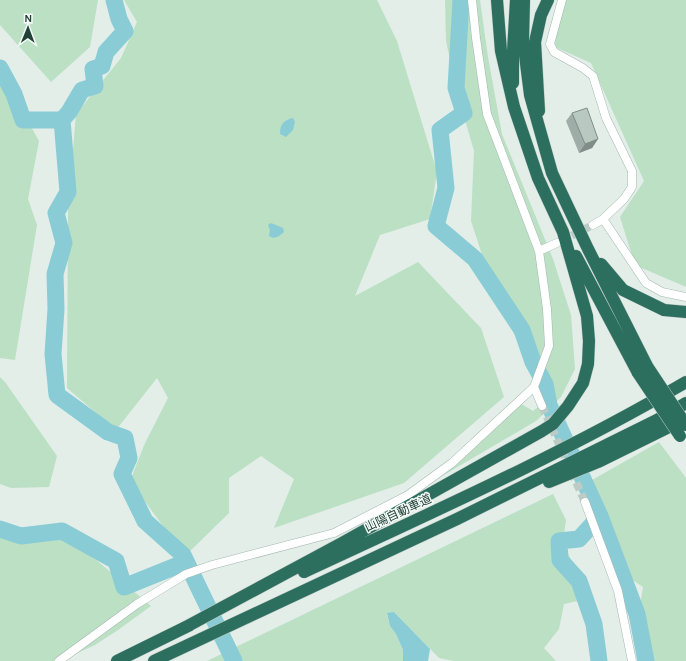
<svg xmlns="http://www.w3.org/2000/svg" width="686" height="661" font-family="Karla,'Noto Sans JP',sans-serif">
  <rect width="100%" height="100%" fill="#e3eee9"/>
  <path fill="#bbe0c4" d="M 0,0 L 98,0 L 90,47 L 51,82 L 0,25 Z
    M 124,0 L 377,0 L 397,41 L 437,172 L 430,219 L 380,235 L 355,296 L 418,262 L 481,328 L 504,397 L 404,483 L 274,528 L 294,479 L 261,456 L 229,478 L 229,513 L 185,556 L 130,481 L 145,443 L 168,398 L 157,378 L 116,430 L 67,388 L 68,209 L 76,114 L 121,58 L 137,22 Z
    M 445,0 L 480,0 L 488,57 L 502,134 L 553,259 L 571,315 L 575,369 L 561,397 L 536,421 L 442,476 L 520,403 L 533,411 L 553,395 L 539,356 L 526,359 L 494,291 L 471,221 L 474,151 L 458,96 L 446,41 Z
    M 560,0 L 686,0 L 686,287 L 635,265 L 620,217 L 644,181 L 591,63 L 555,47 L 557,6 Z
    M 0,75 L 8,85 L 39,141 L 28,199 L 37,225 L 15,360 L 0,358 Z
    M 0,377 L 5,382 L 57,456 L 49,487 L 11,488 L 0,484 Z
    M 659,442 L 686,478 L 686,661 L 651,661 L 640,606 L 643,587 L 628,577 L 592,480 Z
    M 553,494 L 566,520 L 563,541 L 587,599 L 564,604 L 559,629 L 544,648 L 556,661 L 454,661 L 439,658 L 394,612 L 387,614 L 390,626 L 396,634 L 403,650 L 403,661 L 207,661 Z
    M 0,527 L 6,529 L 57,527 L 151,606 L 118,630 L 95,645 L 60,661 L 0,661 Z"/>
  <path fill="#89ccd6" d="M 293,118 L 295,122 L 293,130 L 286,137 L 280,134 C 280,124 284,120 293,118 Z
    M 271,223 L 283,228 L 284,232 C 279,236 275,240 269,236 L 270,230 L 268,225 Z
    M 394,612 L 430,649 L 428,661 L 403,661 L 403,650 L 396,634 L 390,626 L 387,613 Z"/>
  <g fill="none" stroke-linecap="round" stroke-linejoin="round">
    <path stroke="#89ccd6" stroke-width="17" d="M 461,0 L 456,88 L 464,113 L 440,130 L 446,188 L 436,226 L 475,259 L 522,330 L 533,362 L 545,384 L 549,405 L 600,516 L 637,614 L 646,661
      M 0,68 L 14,94 L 23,120 L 62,120 L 68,192 L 56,213 L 64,243 L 55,274 L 56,309 L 53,354 L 57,395 L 108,432 L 125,438 L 129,458 L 122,474 L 145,521 L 183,555 L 234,661
      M 62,120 L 69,112 L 82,90 L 95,86 L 93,69 L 102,66 L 106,52 L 125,31 L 119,19 L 114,0
      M 0,529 L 21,536 L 62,531 L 116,561 L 124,587 L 186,562
      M 599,661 L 594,624 L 579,581 L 560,560 L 559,541 L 579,539 L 600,516"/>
    <path stroke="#bccbc5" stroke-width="8" stroke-dasharray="8 4" stroke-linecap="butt" d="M 561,241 L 593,225
      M 542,406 L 585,502"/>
    <defs>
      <path id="street" d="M 472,0 L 476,38 L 487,114 L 539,251 L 547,309 L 549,346 L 534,387
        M 562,0 L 550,44 L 554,52 L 583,68 L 593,76 L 606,118 L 632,171 L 632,187 L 624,199 L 603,219
        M 593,225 L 603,219 L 646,283 L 662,292 L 686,297
        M 539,251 L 557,243
        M 585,502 L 618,591 L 632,661
        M 59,661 L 137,604 L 186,574 L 212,565 L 334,533 L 408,495 L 452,463 L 534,387 L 542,406"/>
      <path id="highway" d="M 524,0 L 523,40 L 530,95 L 552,173 L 588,249 L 647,366
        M 513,83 L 513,51 L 516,0
        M 539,111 L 535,42 L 541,15 L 548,0
        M 576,256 L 638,373
        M 601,264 L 623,290 L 664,310 L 686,312
        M 549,482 L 598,462 L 681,421
        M 304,572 C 433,512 563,454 686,382
        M 184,628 L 342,543 L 542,431 L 553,424 L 568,406 L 583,383 L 588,364 L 589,341 L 587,316 L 563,232 L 538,178 L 514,107 L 501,51 L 497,0
        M 117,661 L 190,625
        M 154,661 L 457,519 L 657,420 L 686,403"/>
    </defs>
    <use href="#street" stroke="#a5b7b0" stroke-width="9"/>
    <use href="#highway" stroke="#c1cac7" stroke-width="13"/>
    <use href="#street" stroke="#fff" stroke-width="8"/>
    <use href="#highway" stroke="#2c6f5f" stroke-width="12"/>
    <defs>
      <path id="highway-bridge" d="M 647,366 L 686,425
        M 638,373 L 680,436"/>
    </defs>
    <use href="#highway-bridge" stroke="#c1cac7" stroke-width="13" stroke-linecap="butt"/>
    <use href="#highway-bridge" stroke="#2c6f5f" stroke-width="12"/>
  </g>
  <path fill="#9eada7" d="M 572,113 L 598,139 L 592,148 L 579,153 L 566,121 Z"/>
  <path fill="#818d88" d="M 598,139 L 592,148 L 579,153 L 585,144 Z"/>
  <path fill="#b8c9c2" stroke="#818d88" d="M 587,108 L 598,139 L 585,144 L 572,113 Z"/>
  <g text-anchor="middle" stroke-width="3" stroke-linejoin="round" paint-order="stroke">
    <g font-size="12" fill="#224137" stroke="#f4faf7">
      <text transform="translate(398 513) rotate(-25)" y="4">山陽自動車道</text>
    </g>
  </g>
  <g transform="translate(28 28) rotate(1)" stroke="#f4faf7" stroke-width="3" paint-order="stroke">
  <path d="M0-3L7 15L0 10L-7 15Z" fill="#224137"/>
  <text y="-6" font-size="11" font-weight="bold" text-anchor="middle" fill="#224137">N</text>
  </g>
</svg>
